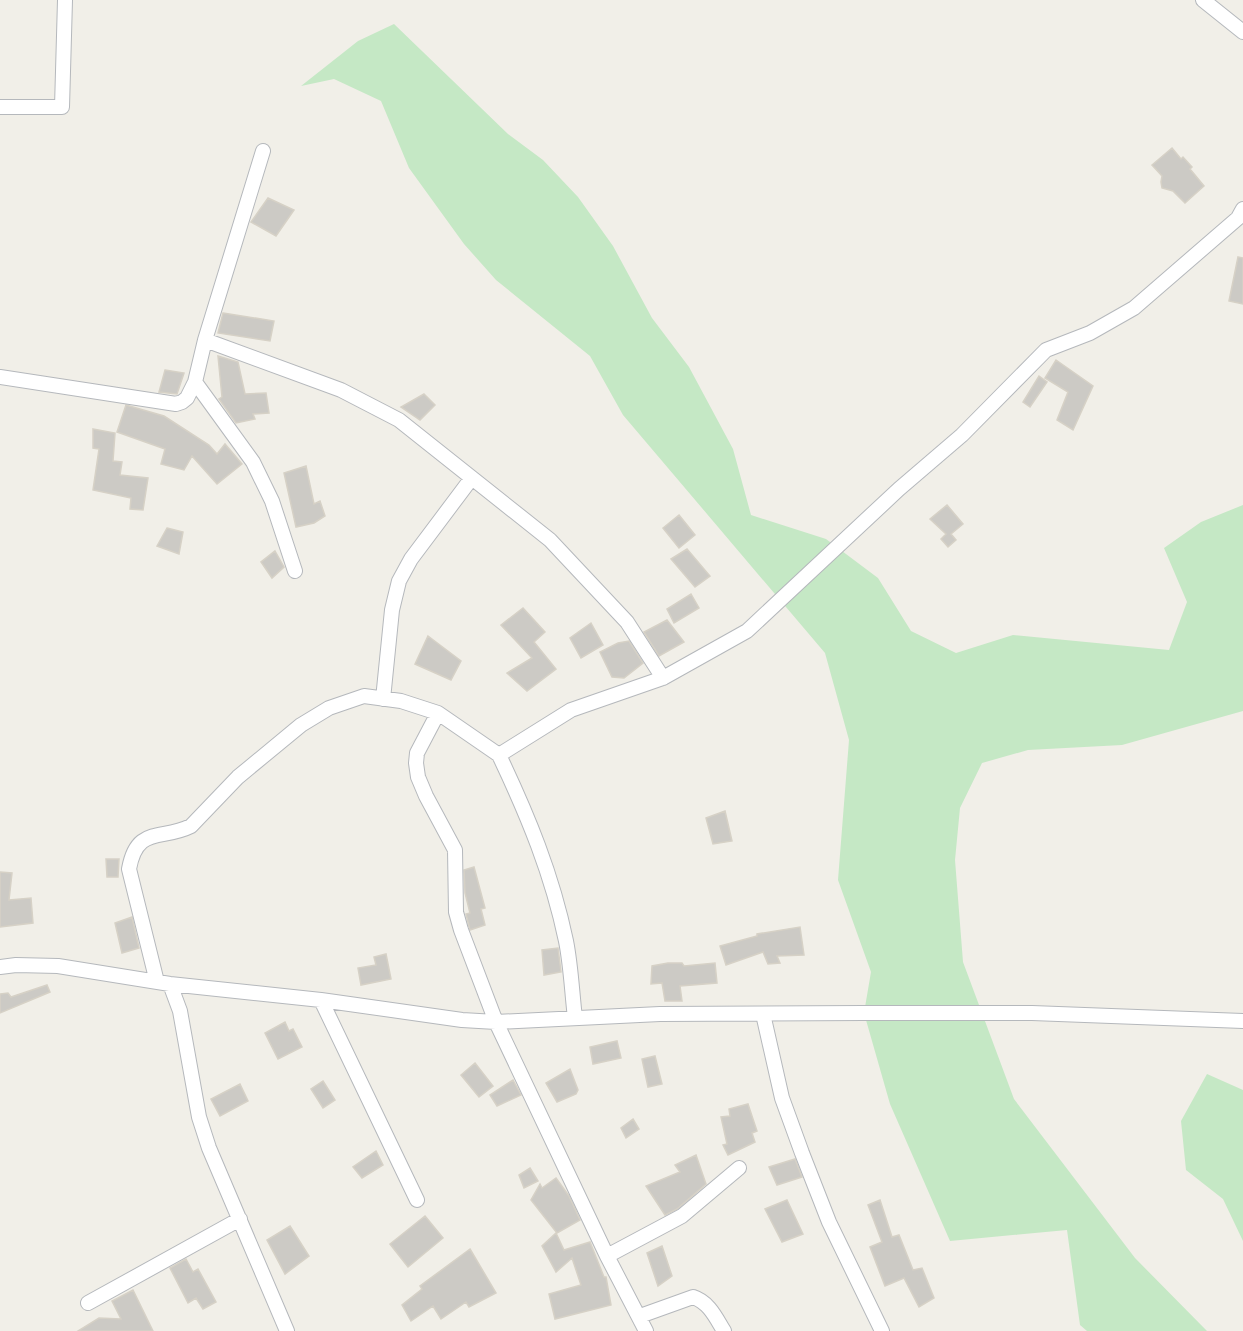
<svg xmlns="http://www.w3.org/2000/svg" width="1243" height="1331" font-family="Lato,sans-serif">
  <rect width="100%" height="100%" fill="#f1efe8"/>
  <path fill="#c5e8c5" d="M 394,24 L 508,134 L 543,160 L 578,197 L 613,246 L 652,318 L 689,367 L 733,449 L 751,515 L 826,539 L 878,578 L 911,631 L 956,653 L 1013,635 L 1169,650 L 1187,602 L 1164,548 L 1201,522 L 1243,505 L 1243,711 L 1122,745 L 1028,750 L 982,763 L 960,808 L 955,860 L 963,962 L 1014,1099 L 1135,1258 L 1207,1331 L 1087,1331 L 1080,1325 L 1067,1230 L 950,1241 L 890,1104 L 864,1013 L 871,972 L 838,880 L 849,740 L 825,653 L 623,415 L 590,356 L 496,280 L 464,244 L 409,168 L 381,101 L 334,79 L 301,86 L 358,41 Z
    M 1207,1074 L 1243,1090 L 1243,1241 L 1223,1199 L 1186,1170 L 1181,1121 Z"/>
  <path fill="#cccac5" stroke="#d6d1c6" stroke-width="1.5" d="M 1172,148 L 1181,159 L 1183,157 L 1192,167 L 1190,169 L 1204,186 L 1185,203 L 1173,191 L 1162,188 L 1161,182 L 1162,176 L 1152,165 Z
    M 268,198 L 294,210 L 276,236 L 251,222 Z
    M 1238,257 L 1243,258 L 1243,304 L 1229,301 Z
    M 223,313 L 274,321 L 270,341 L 218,333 Z
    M 218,356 L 238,362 L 245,394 L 266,393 L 269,413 L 253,414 L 255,419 L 236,423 L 219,399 L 222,397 Z
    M 1056,360 L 1093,386 L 1073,430 L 1057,420 L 1068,392 L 1045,378 Z
    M 165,370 L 184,373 L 177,394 L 159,392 Z
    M 1039,376 L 1047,382 L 1030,407 L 1023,402 Z
    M 424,394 L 435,405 L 420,420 L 401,407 Z
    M 126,405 L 164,416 L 209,445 L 217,454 L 225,444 L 242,464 L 217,484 L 192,456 L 184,470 L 161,464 L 165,449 L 117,432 Z
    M 93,429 L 115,433 L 113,461 L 122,462 L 120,475 L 148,478 L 143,510 L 130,509 L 131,498 L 93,490 L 99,449 L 93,448 Z
    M 306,466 L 314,504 L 320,501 L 325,516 L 314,523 L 296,527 L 284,473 Z
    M 947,505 L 963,524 L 951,534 L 956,540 L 948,547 L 941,539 L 946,534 L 930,519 Z
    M 679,515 L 695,535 L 679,548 L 663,528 Z
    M 167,528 L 183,532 L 179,554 L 157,546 Z
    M 687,549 L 710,576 L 695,587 L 671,559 Z
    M 275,551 L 284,567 L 272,578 L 261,562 Z
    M 691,594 L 699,608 L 674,623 L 667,609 Z
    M 523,608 L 545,632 L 534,642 L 556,669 L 527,691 L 507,673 L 532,658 L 501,625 Z
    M 667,620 L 684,642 L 659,656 L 644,632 Z
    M 591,623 L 603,645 L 581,658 L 570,638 Z
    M 428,636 L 461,661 L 451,680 L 415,664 Z
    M 629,641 L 643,663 L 624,678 L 612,677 L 600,652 L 618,643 Z
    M 725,811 L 732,841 L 713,844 L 706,818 Z
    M 106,859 L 119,859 L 118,877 L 107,877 Z
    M 474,867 L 485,908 L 481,909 L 485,925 L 470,930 L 466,914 L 470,913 L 465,893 L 464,870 Z
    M 0,872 L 12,873 L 9,900 L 31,898 L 33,923 L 0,927 Z
    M 132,917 L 139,948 L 122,953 L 115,923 Z
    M 800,927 L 804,955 L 777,956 L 780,963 L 768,964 L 763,952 L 726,965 L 720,946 L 757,936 L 757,934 Z
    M 558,948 L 561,972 L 544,975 L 542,950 Z
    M 386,954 L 391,979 L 361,985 L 358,968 L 376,965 L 374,957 Z
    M 668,963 L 682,963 L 684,966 L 715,963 L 717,983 L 680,986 L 682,1001 L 665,1001 L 662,983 L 651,984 L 652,966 Z
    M 47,985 L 50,992 L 0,1013 L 0,994 L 8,993 L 11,997 Z
    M 285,1022 L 289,1031 L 293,1029 L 302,1047 L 278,1059 L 265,1033 Z
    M 617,1041 L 621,1058 L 593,1064 L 590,1047 Z
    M 655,1056 L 662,1084 L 648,1087 L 642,1059 Z
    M 475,1063 L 493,1086 L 479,1097 L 461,1075 Z
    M 570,1069 L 578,1090 L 576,1094 L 557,1102 L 546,1083 Z
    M 513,1080 L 521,1095 L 497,1106 L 490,1095 Z
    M 323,1081 L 335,1100 L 323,1108 L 311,1089 Z
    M 240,1084 L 248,1101 L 220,1116 L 211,1099 Z
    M 748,1104 L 757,1131 L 752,1133 L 755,1142 L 728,1155 L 723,1145 L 727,1144 L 721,1117 L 730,1116 L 729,1109 Z
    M 633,1119 L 639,1129 L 626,1138 L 621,1128 Z
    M 376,1151 L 383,1165 L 362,1178 L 353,1167 Z
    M 696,1155 L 706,1184 L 677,1209 L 665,1215 L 646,1186 L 680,1172 L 675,1165 Z
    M 795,1159 L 802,1177 L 777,1185 L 769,1167 Z
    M 530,1168 L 538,1181 L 524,1188 L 519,1175 Z
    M 556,1178 L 569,1196 L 580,1220 L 557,1233 L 531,1200 L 540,1184 L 542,1188 Z
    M 787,1200 L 803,1234 L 782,1242 L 765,1209 Z
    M 880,1200 L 892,1237 L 899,1235 L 913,1270 L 922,1268 L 934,1298 L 919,1307 L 904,1278 L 885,1286 L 870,1247 L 882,1242 L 868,1205 Z
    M 425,1216 L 443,1238 L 408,1267 L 390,1244 Z
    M 290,1226 L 309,1256 L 285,1274 L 267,1240 Z
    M 556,1233 L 564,1250 L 590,1242 L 604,1277 L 606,1277 L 611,1305 L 555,1319 L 549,1294 L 581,1285 L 572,1258 L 556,1272 L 542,1246 Z
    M 662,1246 L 672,1276 L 658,1286 L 647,1253 Z
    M 470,1249 L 496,1293 L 469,1307 L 466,1302 L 441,1319 L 433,1306 L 411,1321 L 402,1305 L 422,1289 L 420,1286 Z
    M 186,1259 L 193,1272 L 198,1269 L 216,1302 L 203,1309 L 196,1298 L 188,1303 L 170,1268 Z
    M 133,1290 L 153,1331 L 78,1331 L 99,1318 L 121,1319 L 112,1301 Z"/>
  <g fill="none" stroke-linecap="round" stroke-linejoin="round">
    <defs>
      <path id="street" d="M 1203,0 L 1243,32
        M 0,107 L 62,107 L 65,0
        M 205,340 L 341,390 L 399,420 L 550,540 L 627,622 L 663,678
        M 0,377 L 176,404 L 182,402 L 187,398 L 195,382 L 205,340 L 263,151
        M 195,382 L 253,462 L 272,501 L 295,571
        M 383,699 L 392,610 L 399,581 L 411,559 L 471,479
        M 438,713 L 417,753 L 416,763 L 418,777 L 426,796 L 455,850 L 456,912 L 461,930 L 496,1022 L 607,1256 L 646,1331
        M 499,755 C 528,816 552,874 566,941 C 571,966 572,993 575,1018
        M 0,967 L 16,965 L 58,966 L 170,984 L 321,1000 L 462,1020 L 496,1022 L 660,1014 L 864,1013 L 1032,1013 L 1243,1021
        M 157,982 L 129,869 C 137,825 161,841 191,826 L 238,777 L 301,725 L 329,708 L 364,696 L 401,701 L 438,713 L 499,755 L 571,710 L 663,678 L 747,631 L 899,489 L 962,435 L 1046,350 L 1090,333 L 1134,308 L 1238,218 L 1243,209
        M 170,984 L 180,1011 L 199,1117 L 209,1148 L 287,1331
        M 321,1000 L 417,1200
        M 763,1014 L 782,1098 L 802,1153 L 829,1222 L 882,1331
        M 607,1256 L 682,1216 L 739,1168
        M 88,1303 L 240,1219
        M 640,1316 L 693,1297 C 709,1302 716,1318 724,1331"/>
    </defs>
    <use href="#street" stroke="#b5b8bc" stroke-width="16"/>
    <use href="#street" stroke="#fff" stroke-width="14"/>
  </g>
</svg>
